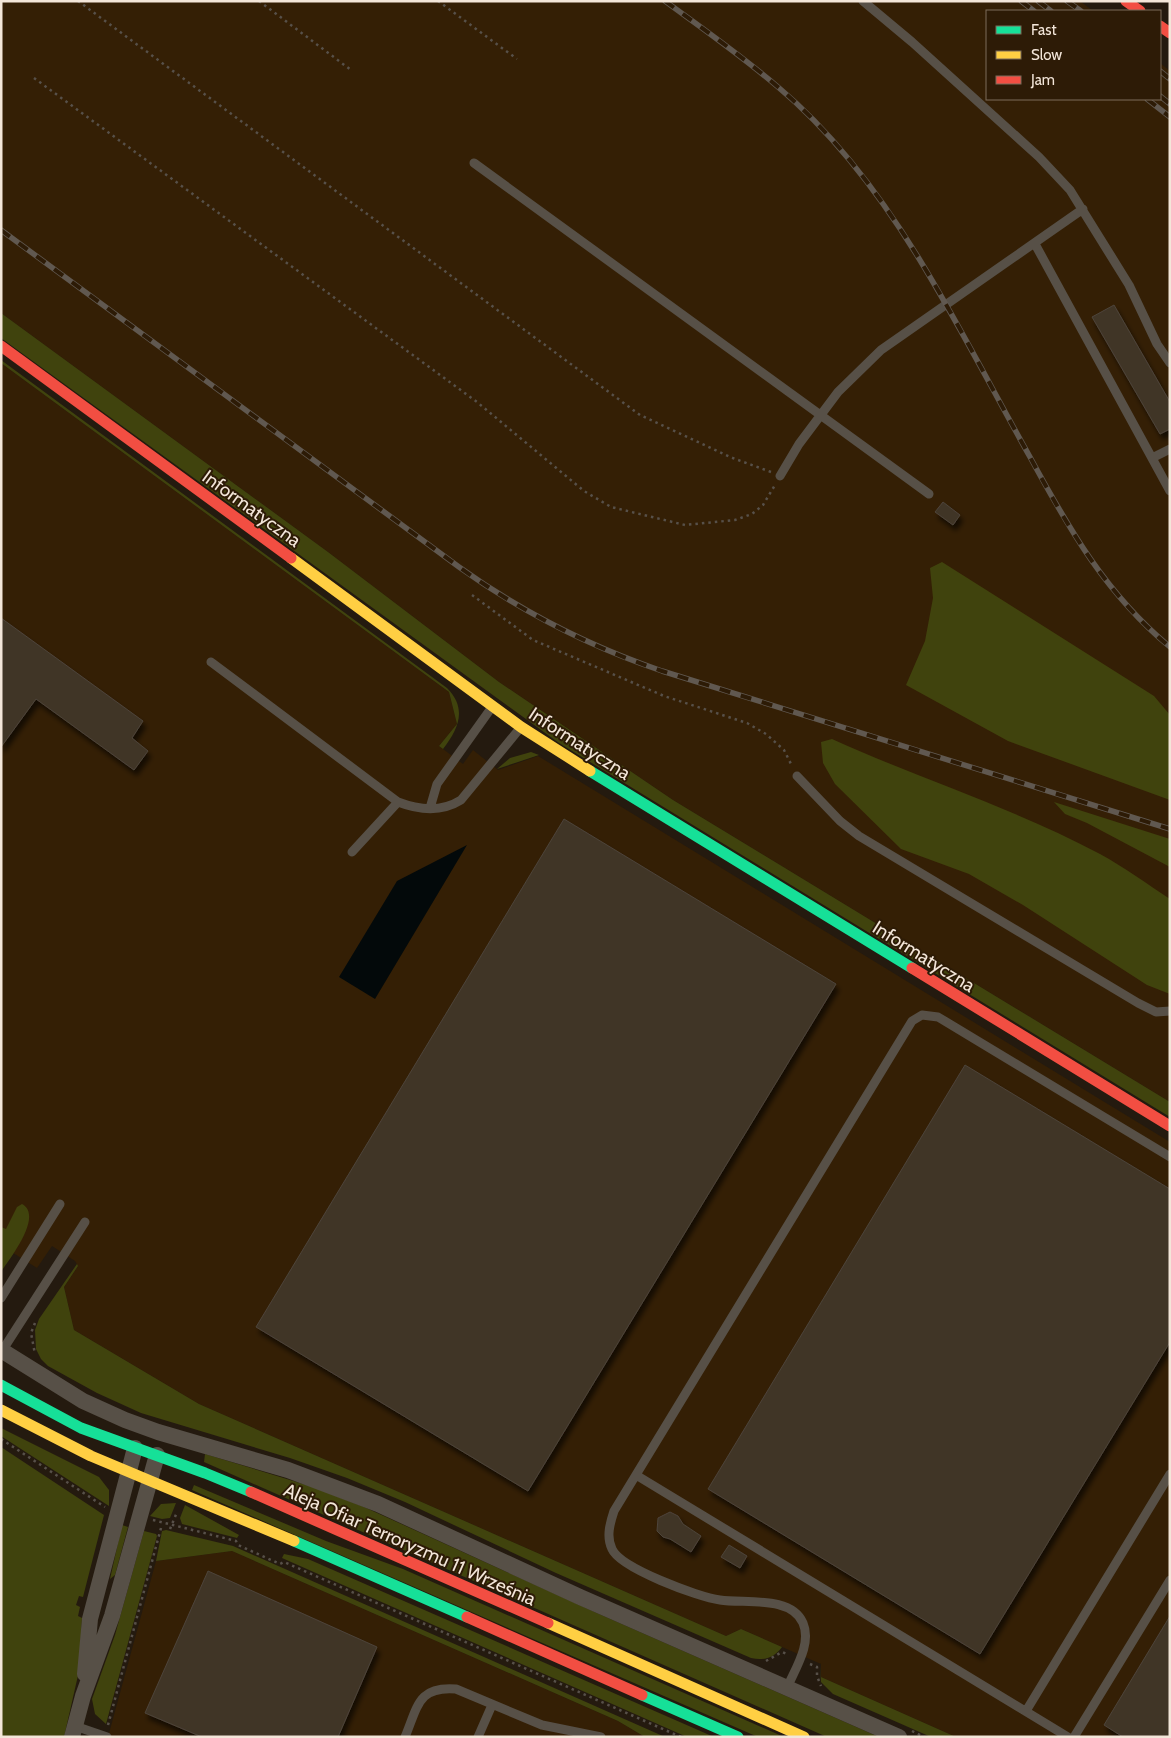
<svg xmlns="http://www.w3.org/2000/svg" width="1171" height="1738" font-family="Cabin,sans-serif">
  <defs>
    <filter id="shadow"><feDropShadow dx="3" dy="5.5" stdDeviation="2.5" flood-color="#0009"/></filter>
  </defs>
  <rect width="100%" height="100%" fill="#241a0f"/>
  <path fill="#341f05" d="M 1,1 L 1080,1 L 1093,11 L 987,11 L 987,99 L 1160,99 L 1160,63 L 1170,71 L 1170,1102 L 673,800 L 499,682 L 328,552 L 1,313 Z
    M 1,363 L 449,692 L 457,724 L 439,746 L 463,764 L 473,750 L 498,770 L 538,756 L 1170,1142 L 1170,1737 L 956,1737 L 821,1677 L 821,1664 L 741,1629 L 726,1636 L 199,1404 L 74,1330 L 64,1287 L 78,1266 L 75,1261 L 52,1246 L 37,1268 L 10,1251 L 1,1253 Z
    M 232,1551 L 618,1721 L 645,1737 L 108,1737 L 156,1561 Z"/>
  <path fill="#40430d" d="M 1,313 L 328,552 L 499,682 L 673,800 L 1170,1102 L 1170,1117 L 559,743 L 1,338 Z
    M 1,360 L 447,688 C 468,709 458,730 443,749 L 439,746 L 457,724 L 449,692 L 1,363 Z
    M 942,562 L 1154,696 L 1170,715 L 1170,800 L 1008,741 L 906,685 L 925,641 L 933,598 L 930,568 Z
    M 832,739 C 920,779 1014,808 1100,854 C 1124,867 1147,884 1170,899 L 1170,994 L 1147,985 L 1023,905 L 969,874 L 901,849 L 835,784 L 823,763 L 821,742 Z
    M 531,752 L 539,755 L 497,769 L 510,758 Z
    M 1054,802 L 1170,839 L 1170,867 L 1087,823 L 1065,814 Z
    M 22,1204 C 44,1216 9,1259 1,1272 L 1,1227 L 6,1229 L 17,1207 Z
    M 77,1264 L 78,1266 L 64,1287 L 74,1330 L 199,1404 L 726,1636 L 741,1629 L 782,1647 C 774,1658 764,1661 751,1658 L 556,1573 L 405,1502 L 347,1478 L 290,1458 L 141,1413 L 97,1393 L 48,1366 L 41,1359 L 36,1349 L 35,1330 L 39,1319 Z
    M 1,1428 L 99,1477 L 109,1490 L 109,1506 L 1,1436 Z
    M 1,1447 L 104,1515 L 83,1597 L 79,1596 L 76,1605 L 80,1607 L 78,1616 L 82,1618 L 79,1671 L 64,1737 L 1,1737 Z
    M 205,1454 L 313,1487 L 364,1507 L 599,1614 L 879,1737 L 827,1737 L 204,1462 Z
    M 194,1485 L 326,1541 L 403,1569 L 784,1737 L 758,1737 L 192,1490 Z
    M 176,1503 L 170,1518 L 162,1519 L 150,1516 L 161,1504 Z
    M 185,1505 L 239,1535 L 237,1538 L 182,1524 L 180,1518 Z
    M 122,1525 L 128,1527 L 115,1575 L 110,1579 Z
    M 166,1530 L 233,1546 L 665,1737 L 645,1737 L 618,1721 L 232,1551 L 156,1561 L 162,1531 Z
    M 144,1531 L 156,1534 L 157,1536 L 106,1724 L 95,1714 L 92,1699 L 115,1635 Z
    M 284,1554 L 308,1559 L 714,1737 L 687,1737 L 282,1558 Z
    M 820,1663 L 821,1677 L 956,1737 L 931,1737 L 833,1694 L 821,1682 Z"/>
  <path fill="#03090a" d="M 467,845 L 375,999 L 339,977 L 397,881 Z"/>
  <path fill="#413528" stroke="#4d443a" filter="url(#shadow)" d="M 1114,305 L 1170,402 L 1170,429 L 1160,434 L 1092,317 Z
    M 943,502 L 960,515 L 953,525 L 935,512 Z
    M 1,618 L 143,721 L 132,738 L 148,751 L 134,770 L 36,699 L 1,747 Z
    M 564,819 L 836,984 L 528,1491 L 256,1327 Z
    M 965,1065 L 1170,1189 L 1170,1342 L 980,1654 L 708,1489 Z
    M 670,1512 L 678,1516 L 683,1524 L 701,1536 L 691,1552 L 670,1539 L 663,1537 L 657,1531 L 658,1518 Z
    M 729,1545 L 747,1556 L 740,1568 L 721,1557 Z
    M 208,1571 L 377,1647 L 338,1737 L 202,1737 L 145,1713 Z
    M 1170,1616 L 1170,1737 L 1123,1737 L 1104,1725 Z"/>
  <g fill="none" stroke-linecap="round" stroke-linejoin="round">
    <path stroke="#575049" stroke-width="2.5" stroke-dasharray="2.5 4" stroke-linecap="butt" d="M 78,1 L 640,415 L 730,457 L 771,472
      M 259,1 L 351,70
      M 438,1 L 517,59
      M 34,78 L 477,402 L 584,491 L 611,507 L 685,525 L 735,520 L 752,514 L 763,505 L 775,485
      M 472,595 L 533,640 L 664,696 L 747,723 L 766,734 L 784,750 L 792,766
      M 35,1323 L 31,1333 L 35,1354
      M 1,1439 L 105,1507
      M 153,1520 L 236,1541 L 238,1545 L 280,1564 L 284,1562 L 681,1737
      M 170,1529 L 177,1512
      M 766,1661 L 782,1652 L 789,1655
      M 810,1664 L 817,1667 L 817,1676 L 821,1686
      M 108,1725 L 161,1528
      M 912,1731 L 924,1737"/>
    <path stroke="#575047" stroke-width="9" d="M 863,1 L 912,42 L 1039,157 L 1070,190 L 1129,285 L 1157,344 L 1170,363
      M 474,163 L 929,494
      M 1035,244 L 1170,491
      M 1152,458 L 1170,449
      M 780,476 L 799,444 L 838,392 L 881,350 L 1083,209
      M 211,662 L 398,802 C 419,810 442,812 461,800 L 521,727
      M 797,776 L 840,821 L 859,836 L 1138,1003 L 1156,1012 L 1170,1011
      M 430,808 L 437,784 L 492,707
      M 352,852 L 398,802
      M 1,1298 L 60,1204
      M 2,1351 L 85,1222
      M 636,1475 L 1068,1737
      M 787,1688 C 795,1669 812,1644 803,1623 C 791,1595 744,1604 720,1600 C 698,1597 620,1568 612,1549 C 606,1537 610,1523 614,1511 L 912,1021 L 922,1015 L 938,1017 L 1170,1157
      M 1026,1711 L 1170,1474
      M 75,1726 L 107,1737
      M 405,1737 C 418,1706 418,1686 456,1689 L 542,1725 L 601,1737
      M 478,1737 L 492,1705
      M 1074,1737 L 1170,1580"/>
    <path stroke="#575047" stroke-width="16" d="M 1,1350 L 83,1401 L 125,1420 L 158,1432 L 288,1470 L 378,1504 L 580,1597 L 899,1737
      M 85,1674 L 90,1619 L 135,1448
      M 72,1737 L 83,1696 L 112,1616 L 157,1455"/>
    <path stroke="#16e098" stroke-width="11" d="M 590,771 L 912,968
      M 1,1385 L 81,1428 L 205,1473 L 251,1492
      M 294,1541 L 467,1617
      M 642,1695 L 738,1737"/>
    <path stroke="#ffcf43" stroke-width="11" d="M 291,558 L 521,727 L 590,771
      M 1,1410 L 91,1456 L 294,1541
      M 548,1623 L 804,1737"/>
    <path stroke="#f24e42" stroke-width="11" d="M 1126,1 L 1140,11
      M 1160,26 L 1170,33
      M 1,346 L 291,558
      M 912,968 L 1170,1126
      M 251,1492 L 548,1623
      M 467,1617 L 642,1695"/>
    <defs>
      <path id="rail" d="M 665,1 C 703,29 742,56 778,87 C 834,134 880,195 918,257 C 958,322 993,391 1030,457 C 1069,529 1106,594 1170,647
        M 1021,1 L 1034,11
        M 1038,1 L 1051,11
        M 1067,1 L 1081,11
        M 1160,71 L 1170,79
        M 1160,96 L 1170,104
        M 1147,99 L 1170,117
        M 1,230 L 459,567 C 522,612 588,646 662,671 L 1170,829"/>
    </defs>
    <use href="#rail" stroke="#605850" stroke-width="5.5"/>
    <use href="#rail" stroke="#2d1b06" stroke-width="4" stroke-dasharray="11" stroke-linecap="butt"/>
  </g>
  <g text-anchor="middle" stroke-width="4" stroke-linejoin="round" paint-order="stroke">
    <g font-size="19" fill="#f3e6d9" stroke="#2d1b06">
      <text transform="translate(252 508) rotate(36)" y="7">Informatyczna</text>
      <text transform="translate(580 743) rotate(33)" y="7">Informatyczna</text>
      <text transform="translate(924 956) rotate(32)" y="7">Informatyczna</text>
      <text transform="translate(410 1544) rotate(24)" y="7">Aleja Ofiar Terroryzmu 11 Września</text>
    </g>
  </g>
  <rect width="1171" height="1738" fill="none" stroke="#f3e6d9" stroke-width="5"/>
  <rect x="986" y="10" width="175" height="90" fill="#2d1b06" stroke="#7c6c5a"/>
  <rect x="996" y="26" width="25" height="8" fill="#16e098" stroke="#7c6c5a"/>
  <text x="1031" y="35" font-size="15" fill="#f3e6d9">Fast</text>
  <rect x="996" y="51" width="25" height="8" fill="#ffcf43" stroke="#7c6c5a"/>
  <text x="1031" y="60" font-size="15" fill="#f3e6d9">Slow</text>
  <rect x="996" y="76" width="25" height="8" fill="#f24e42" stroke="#7c6c5a"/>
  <text x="1031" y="85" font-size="15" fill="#f3e6d9">Jam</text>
</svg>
